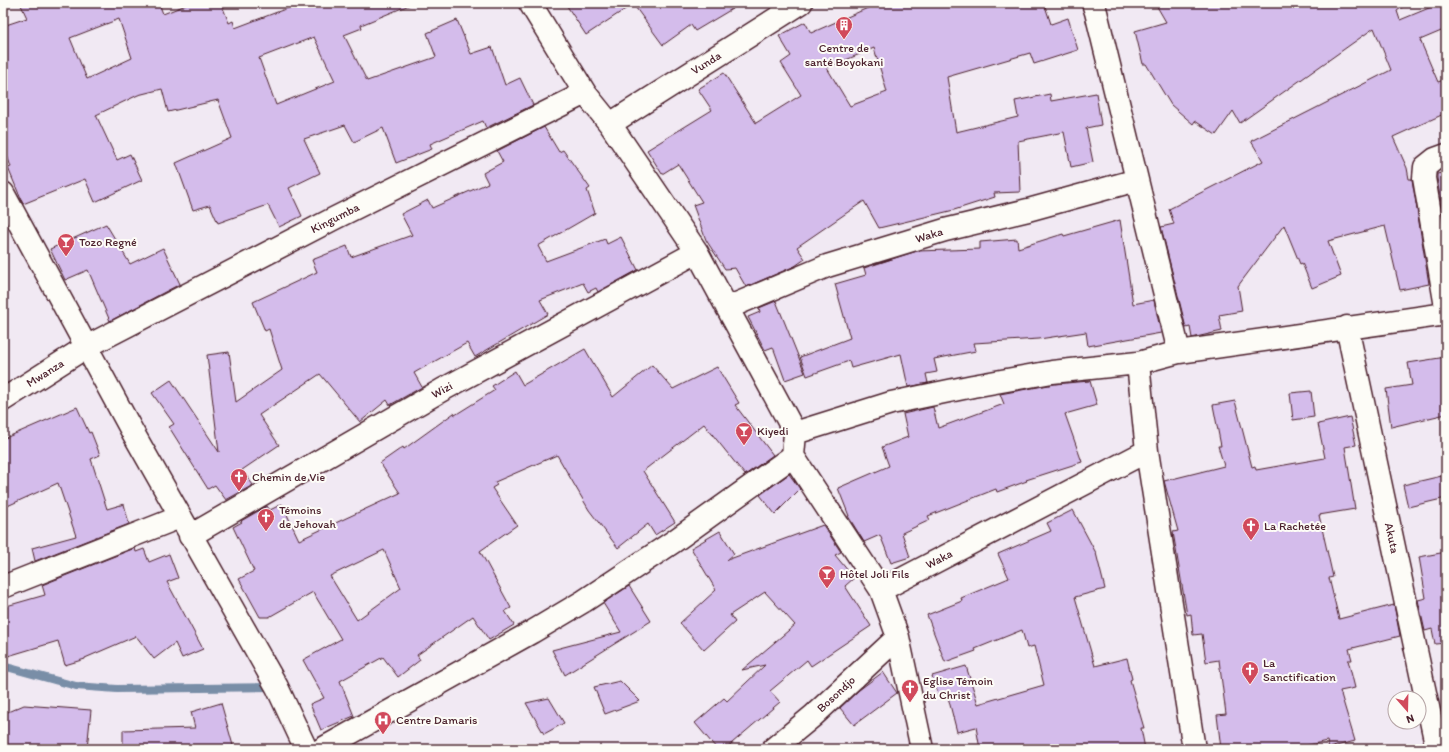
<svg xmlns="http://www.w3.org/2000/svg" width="1449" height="752" font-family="Itim,sans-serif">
  <rect width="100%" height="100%" fill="#f1e9f3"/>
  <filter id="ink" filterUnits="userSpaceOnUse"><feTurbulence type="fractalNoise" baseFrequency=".025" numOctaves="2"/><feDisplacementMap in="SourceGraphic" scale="8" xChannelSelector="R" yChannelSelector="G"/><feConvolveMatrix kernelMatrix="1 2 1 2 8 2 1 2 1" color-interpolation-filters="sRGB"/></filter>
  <g filter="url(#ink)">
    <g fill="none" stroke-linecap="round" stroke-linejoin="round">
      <path stroke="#798ea7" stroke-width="8" d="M 3,666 L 76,686 L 117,689 L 276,687"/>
    </g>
    <path fill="#d4bceb" stroke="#4a1f2b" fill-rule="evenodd" d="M 20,3 L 159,3 L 163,14 L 191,3 L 221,3 L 229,23 L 233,21 L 235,28 L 301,3 L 414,3 L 361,25 L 362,28 L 344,35 L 367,81 L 436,57 L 427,33 L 457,20 L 471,54 L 492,47 L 505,85 L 520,78 L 533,105 L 486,128 L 483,121 L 430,144 L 432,149 L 396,163 L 383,128 L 354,142 L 345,125 L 304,139 L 320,173 L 289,188 L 302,216 L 279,227 L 268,205 L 218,223 L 210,205 L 193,210 L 176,163 L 232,138 L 218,100 L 168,112 L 162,89 L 138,95 L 96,115 L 117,160 L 130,154 L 142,180 L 95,202 L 85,179 L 23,204 L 8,168 L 11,167 L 3,144 L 3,26 L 27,18 ZM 119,19 L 132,58 L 87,79 L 70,38 ZM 314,37 L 335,81 L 276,105 L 259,58 Z
      M 565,3 L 742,3 L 695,31 L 691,25 L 663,45 L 633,4 L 586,35 Z
      M 879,3 L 1044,3 L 1051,24 L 1068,18 L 1078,50 L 1034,64 L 1030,53 L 947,77 L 956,132 L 1018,117 L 1015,101 L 1050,94 L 1051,101 L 1096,93 L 1101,125 L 1086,128 L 1093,162 L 1071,167 L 1064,132 L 1018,141 L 1020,192 L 994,193 L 995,197 L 954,210 L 879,228 L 864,201 L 797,247 L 805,259 L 795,266 L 746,287 L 735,268 L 725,269 L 706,240 L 693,205 L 702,202 L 678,164 L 662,174 L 647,150 L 712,110 L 698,89 L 724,73 L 756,123 L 801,95 L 781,63 L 791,56 L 779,36 L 805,22 L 811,33 ZM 874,48 L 887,92 L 850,106 L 827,68 Z
      M 1155,3 L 1408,3 L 1397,11 L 1400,20 L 1441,3 L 1446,3 L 1446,29 L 1420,40 L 1438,82 L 1446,79 L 1446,113 L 1393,137 L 1407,168 L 1409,179 L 1412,179 L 1429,284 L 1400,290 L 1385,226 L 1328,241 L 1341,276 L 1312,288 L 1302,263 L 1300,264 L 1284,225 L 1238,286 L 1242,311 L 1219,315 L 1222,331 L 1192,338 L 1190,327 L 1186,328 L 1161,227 L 1174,224 L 1169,209 L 1263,161 L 1251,141 L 1391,70 L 1374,28 L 1240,123 L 1233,111 L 1216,135 L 1195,121 L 1193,124 L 1171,105 L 1146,64 L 1143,64 L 1135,31 L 1166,22 Z
      M 544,127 L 559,152 L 563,150 L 590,188 L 587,190 L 595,213 L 538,246 L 546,261 L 605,239 L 607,244 L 621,237 L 638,270 L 598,292 L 596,288 L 588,292 L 583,283 L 540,300 L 548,314 L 475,357 L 467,343 L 414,373 L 422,387 L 390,405 L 387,400 L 360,422 L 320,374 L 259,415 L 279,445 L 242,470 L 253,485 L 226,500 L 215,485 L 208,489 L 169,427 L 174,424 L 152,393 L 171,380 L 219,452 L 207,355 L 229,352 L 236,402 L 282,370 L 269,329 L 265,331 L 253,302 L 317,272 L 312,260 L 347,246 L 351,257 L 412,235 L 401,214 L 428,200 L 432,208 L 488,183 L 483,173 L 503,162 L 497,151 Z
      M 1446,172 L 1446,233 L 1437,178 L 1437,174 Z
      M 1120,220 L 1133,304 L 1154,300 L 1161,333 L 1088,346 L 1086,332 L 1039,339 L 974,343 L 976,351 L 934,359 L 937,372 L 926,374 L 928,383 L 908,387 L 901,354 L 851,368 L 849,361 L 807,376 L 800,357 L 850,338 L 835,284 L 866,275 L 864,268 L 917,251 L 980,249 L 980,242 L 1017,239 L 1018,248 L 1063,234 L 1064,236 Z
      M 106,224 L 130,264 L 163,248 L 180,284 L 110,321 L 88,270 L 65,280 L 50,249 Z
      M 776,301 L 805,373 L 785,380 L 773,347 L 765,350 L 748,317 L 760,312 L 759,308 Z
      M 585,349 L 613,397 L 652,365 L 673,389 L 717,367 L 739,403 L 735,405 L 773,455 L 745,475 L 704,424 L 643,471 L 675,522 L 655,535 L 648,524 L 618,548 L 589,510 L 557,455 L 495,482 L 497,485 L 492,488 L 517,525 L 480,551 L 511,608 L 505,611 L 514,625 L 489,640 L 473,616 L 417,655 L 420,660 L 398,677 L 383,657 L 340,681 L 354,716 L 321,730 L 310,704 L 324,698 L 303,660 L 341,639 L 313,592 L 269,617 L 260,617 L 239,579 L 254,571 L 233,527 L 242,522 L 241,521 L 267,506 L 270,510 L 282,504 L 299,540 L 400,493 L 380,463 L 403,447 L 404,449 L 454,413 L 455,415 L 495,390 L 492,386 L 515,371 L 523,385 ZM 384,550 L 401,588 L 357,620 L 330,576 Z
      M 1446,357 L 1446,414 L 1391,427 L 1386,389 L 1412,385 L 1408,363 Z
      M 1090,381 L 1097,405 L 1065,414 L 1082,462 L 1026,480 L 1027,481 L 997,492 L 996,489 L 928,516 L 930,520 L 902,533 L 910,557 L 891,563 L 880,535 L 864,542 L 848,516 L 849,516 L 838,488 L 889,466 L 882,447 L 908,437 L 903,414 L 933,407 L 938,428 L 1004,404 L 1000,394 L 1054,384 Z
      M 1311,391 L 1314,417 L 1293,420 L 1290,393 Z
      M 1235,401 L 1252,467 L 1255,466 L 1256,470 L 1325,458 L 1318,424 L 1350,417 L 1356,445 L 1345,447 L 1355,509 L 1319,515 L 1333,577 L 1329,578 L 1339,619 L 1394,605 L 1400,636 L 1349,649 L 1352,660 L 1348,660 L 1355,688 L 1340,691 L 1355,741 L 1329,748 L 1327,741 L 1291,749 L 1221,749 L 1217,715 L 1226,714 L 1219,660 L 1206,662 L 1202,634 L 1193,635 L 1191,614 L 1187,615 L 1173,532 L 1178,531 L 1164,481 L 1224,466 L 1218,446 L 1221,446 L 1213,405 Z
      M 77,407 L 89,433 L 91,432 L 100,455 L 91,459 L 107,509 L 124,504 L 129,524 L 35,561 L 32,548 L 76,536 L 58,483 L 3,508 L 3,439 Z
      M 789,474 L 800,489 L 775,514 L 760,495 Z
      M 1446,475 L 1446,498 L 1408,507 L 1403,485 Z
      M 1073,510 L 1096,553 L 1105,589 L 1075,597 L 1095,666 L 1127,658 L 1132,679 L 1130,680 L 1144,728 L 1141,728 L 1145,749 L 980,749 L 976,727 L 957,732 L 948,697 L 940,699 L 932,676 L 966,666 L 978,704 L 1044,685 L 1034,646 L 1027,648 L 1022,630 L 975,649 L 976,651 L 945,662 L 927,615 L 962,601 L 961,598 L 1009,578 L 998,554 L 1051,531 L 1047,523 Z
      M 823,525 L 841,552 L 835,555 L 854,578 L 845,586 L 871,626 L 811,666 L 807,660 L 770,691 L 780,702 L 725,749 L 717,749 L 695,723 L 724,698 L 727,701 L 765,665 L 742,670 L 795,625 L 765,592 L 730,615 L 735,622 L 704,650 L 680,623 L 716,590 L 691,548 L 720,531 L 734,554 L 727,560 Z
      M 135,548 L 136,552 L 144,549 L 149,562 L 169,554 L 178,578 L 167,582 L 203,649 L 182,658 L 175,643 L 154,659 L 136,636 L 85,658 L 85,659 L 65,665 L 58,641 L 8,656 L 3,637 L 3,607 L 45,595 L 42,585 Z
      M 1446,552 L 1446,643 L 1435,644 L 1432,629 L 1425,631 L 1418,600 L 1426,598 L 1419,557 Z
      M 629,586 L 651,621 L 565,675 L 552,650 L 621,632 L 603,603 Z
      M 883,672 L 897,693 L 854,725 L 840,708 L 859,690 Z
      M 620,681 L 640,701 L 605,714 L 594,687 Z
      M 549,698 L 564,723 L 544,734 L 526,703 Z
      M 221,703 L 234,749 L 123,749 L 123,730 L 195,728 L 191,712 Z
      M 24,705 L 91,710 L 87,749 L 3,749 L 3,714 Z"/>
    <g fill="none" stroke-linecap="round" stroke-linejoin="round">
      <defs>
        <path id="minor" d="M 530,3 L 585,93 L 610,124 L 697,252 L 795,433 L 793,456 L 881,590 L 898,637 L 922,749
          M 1093,3 L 1096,12 L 1179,352
          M 610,124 L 801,3
          M 1446,155 L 1435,159 L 1425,167 L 1424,178 L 1446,307
          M 3,193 L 132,431 L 277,687 L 306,749
          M 727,308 L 827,266 L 945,230 L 1028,210 L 1137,180
          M 1347,327 L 1437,749
          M 1138,363 L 1147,451 L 1194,749
          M 3,400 L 86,347 L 335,218 L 585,93
          M 795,433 L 891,403 L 973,386 L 1052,372 L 1138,363 L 1179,352 L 1446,314
          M 190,536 L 442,390 L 697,252
          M 3,587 L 180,517
          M 881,590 L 1147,451
          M 322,749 L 532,632 L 584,601 L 673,542 L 793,456
          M 773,749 L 813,716 L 898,637"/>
      </defs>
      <use href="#minor" stroke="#4a1f2b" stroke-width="25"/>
      <use href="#minor" stroke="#fdfcf7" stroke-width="22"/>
    </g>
  </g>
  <defs>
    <symbol id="building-pin" viewBox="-11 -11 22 30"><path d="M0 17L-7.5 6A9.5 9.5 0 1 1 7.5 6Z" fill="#d1495b" stroke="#fdfcf7"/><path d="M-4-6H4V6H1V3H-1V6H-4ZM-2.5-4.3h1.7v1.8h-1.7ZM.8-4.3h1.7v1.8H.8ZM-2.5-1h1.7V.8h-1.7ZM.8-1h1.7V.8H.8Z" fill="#fff"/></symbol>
    <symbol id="bar-pin" viewBox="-11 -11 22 30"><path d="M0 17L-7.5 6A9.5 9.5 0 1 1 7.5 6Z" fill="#d1495b" stroke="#fdfcf7"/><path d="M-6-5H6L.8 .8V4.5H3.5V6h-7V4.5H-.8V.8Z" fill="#fff"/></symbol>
    <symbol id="church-pin" viewBox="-11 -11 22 30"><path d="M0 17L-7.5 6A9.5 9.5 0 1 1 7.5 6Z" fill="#d1495b" stroke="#fdfcf7"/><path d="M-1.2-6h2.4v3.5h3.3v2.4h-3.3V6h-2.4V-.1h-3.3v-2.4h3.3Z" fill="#fff"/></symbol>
    <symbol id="hospital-pin" viewBox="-11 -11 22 30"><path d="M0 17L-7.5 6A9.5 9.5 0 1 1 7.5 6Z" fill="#d1495b" stroke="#fdfcf7"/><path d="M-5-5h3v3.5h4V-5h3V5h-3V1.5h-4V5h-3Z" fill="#fff"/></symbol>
  </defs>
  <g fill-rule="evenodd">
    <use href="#building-pin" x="834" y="15" width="20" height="27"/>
    <use href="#bar-pin" x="56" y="232" width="20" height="27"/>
    <use href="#bar-pin" x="734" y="421" width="20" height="27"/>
    <use href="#church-pin" x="229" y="467" width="20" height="27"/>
    <use href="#church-pin" x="256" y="507" width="20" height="27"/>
    <use href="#church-pin" x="1241" y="516" width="20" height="27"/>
    <use href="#bar-pin" x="817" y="564" width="20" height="27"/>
    <use href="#church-pin" x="1240" y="660" width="20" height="27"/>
    <use href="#church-pin" x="900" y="678" width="20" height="27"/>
    <use href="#hospital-pin" x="373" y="710" width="20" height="27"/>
  </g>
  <g text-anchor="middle" stroke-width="4" stroke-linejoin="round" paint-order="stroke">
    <g font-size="12" fill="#4a1f2b" stroke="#fdfcf7" text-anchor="start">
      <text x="844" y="52" text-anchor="middle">Centre de<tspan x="844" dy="14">santé Boyokani</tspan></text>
      <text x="79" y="246">Tozo Regné</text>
      <text x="757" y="435">Kiyedi</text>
      <text x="252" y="481">Chemin de Vie</text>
      <text x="279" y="514">Témoins<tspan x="279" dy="14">de Jehovah</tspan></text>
      <text x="1264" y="530">La Rachetée</text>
      <text x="840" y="578">Hôtel Joli Fils</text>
      <text x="1263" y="667">La<tspan x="1263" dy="14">Sanctification</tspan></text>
      <text x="923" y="685">Eglise Témoin<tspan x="923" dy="14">du Christ</tspan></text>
      <text x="396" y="724">Centre Damaris</text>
    </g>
    <g font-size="12" fill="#4a1f2b" stroke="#fdfcf7">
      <text transform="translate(706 63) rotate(-32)" y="4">Vunda</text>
      <text transform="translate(335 218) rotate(-27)" y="4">Kingumba</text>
      <text transform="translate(929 235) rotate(-17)" y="4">Waka</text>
      <text transform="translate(45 373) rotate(-32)" y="4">Mwanza</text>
      <text transform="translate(442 390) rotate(-29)" y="4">Wizi</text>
      <text transform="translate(1392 538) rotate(78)" y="4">Akuta</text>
      <text transform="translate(939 559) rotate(-27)" y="4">Waka</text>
      <text transform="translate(836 694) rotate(-43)" y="4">Bosondjo</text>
    </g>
  </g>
  <rect width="1449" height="752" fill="none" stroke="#fdfcf7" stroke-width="16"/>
  <rect x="8" y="8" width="1433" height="736" fill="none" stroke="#4a1f2b" stroke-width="1.5" filter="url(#ink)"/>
  <g transform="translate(1407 710) rotate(160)"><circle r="19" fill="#fdfcf7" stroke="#b5a4a5"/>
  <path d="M0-3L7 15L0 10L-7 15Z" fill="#d1495b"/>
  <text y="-6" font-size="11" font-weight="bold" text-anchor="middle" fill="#4a1f2b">N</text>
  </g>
</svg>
